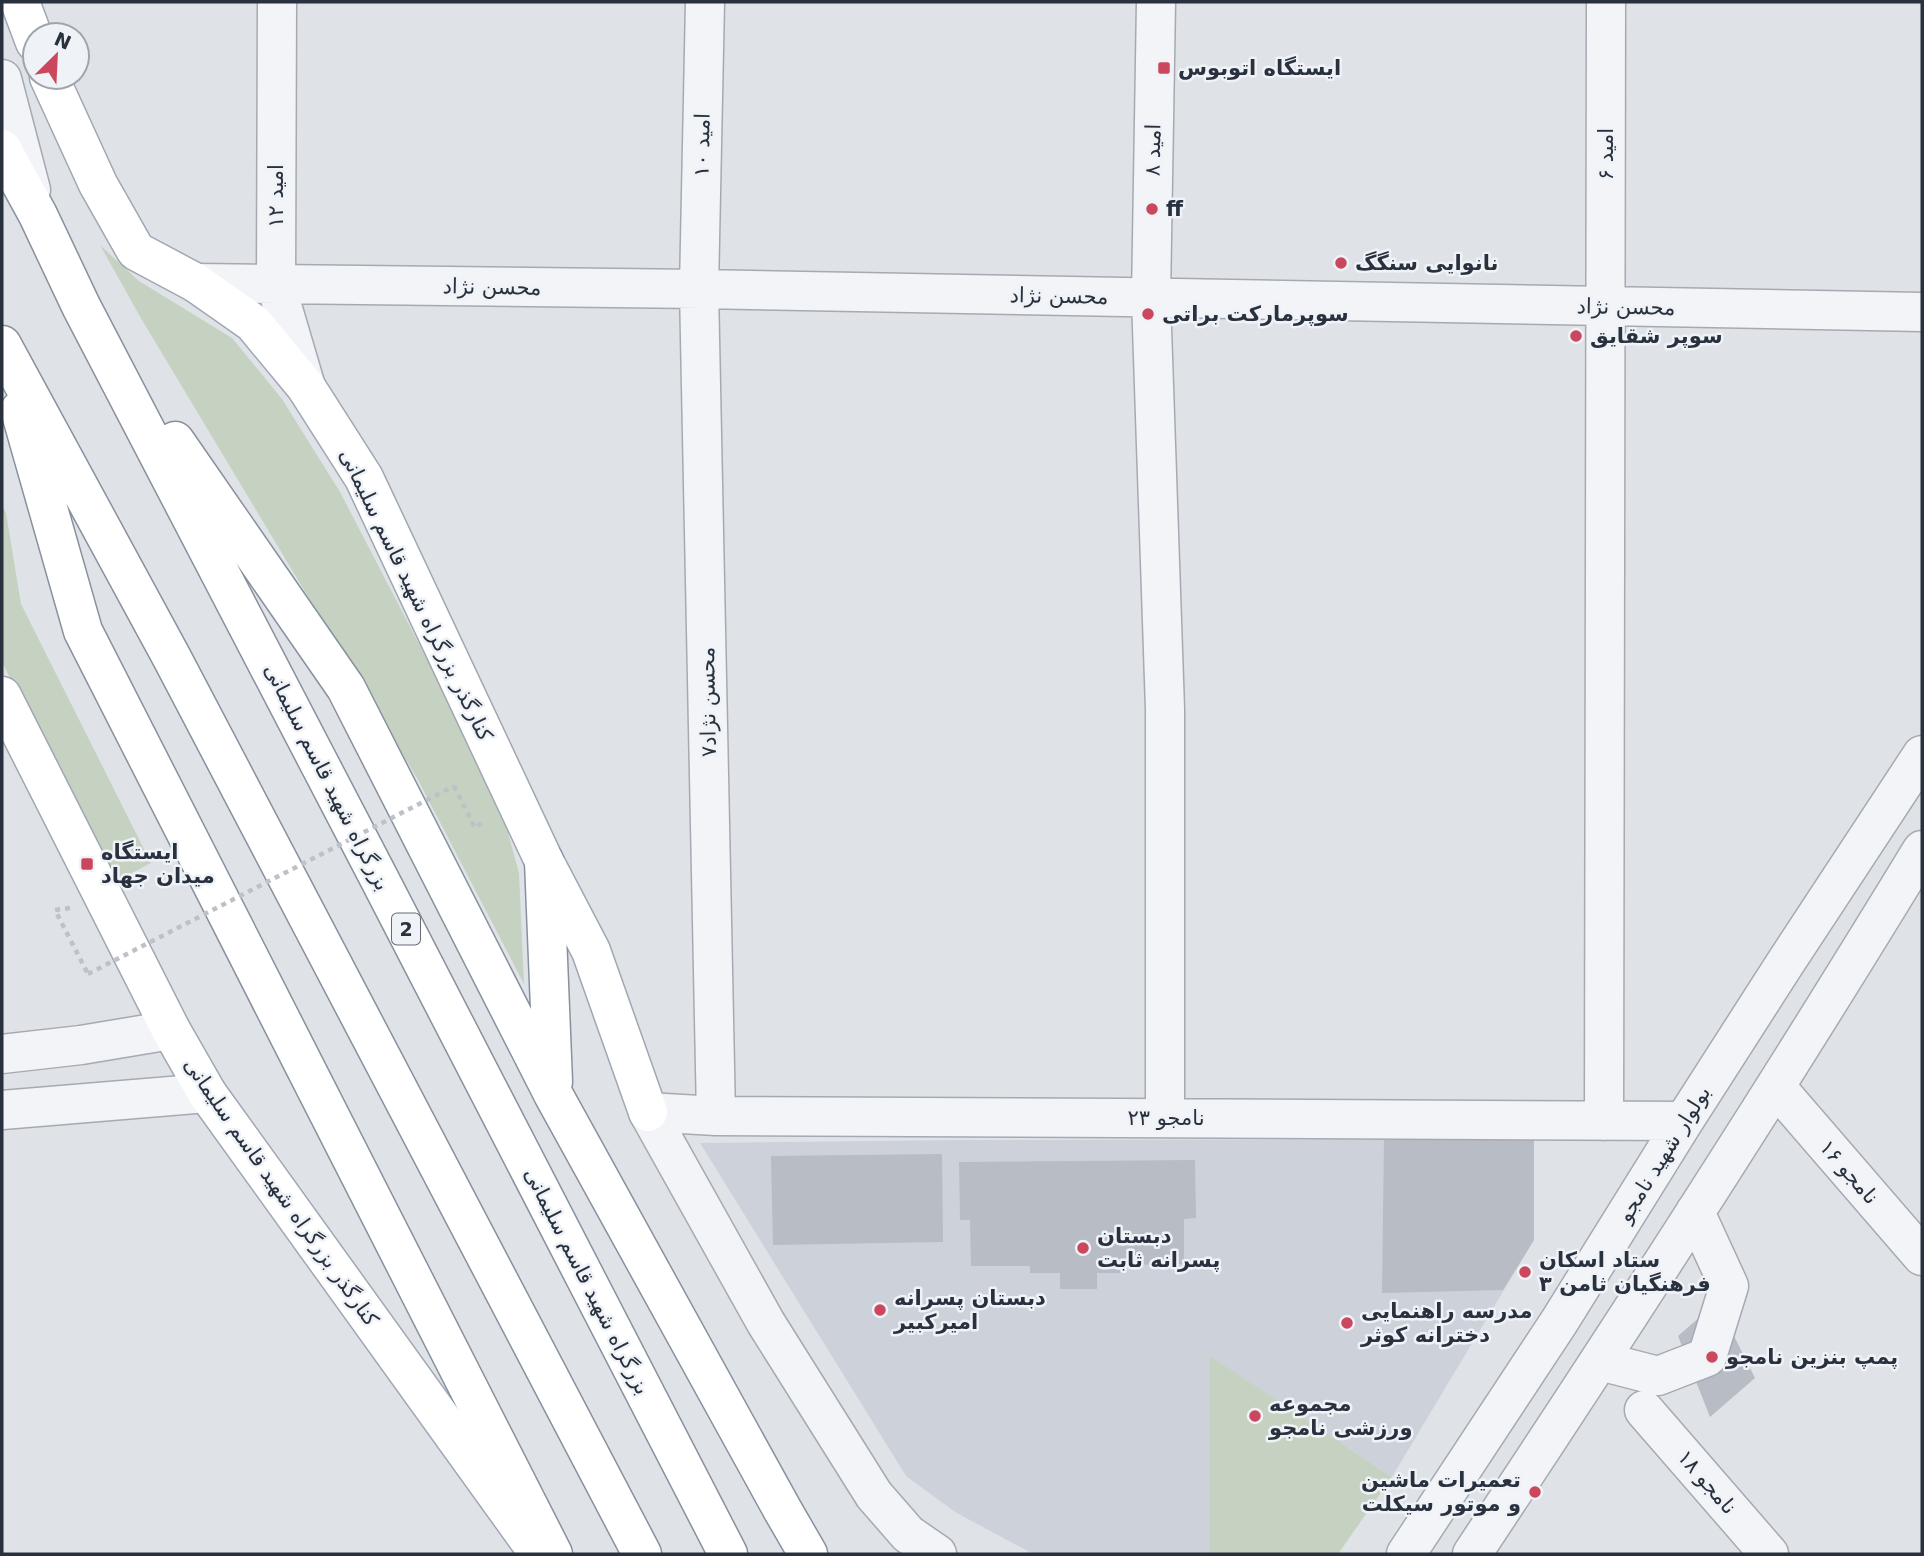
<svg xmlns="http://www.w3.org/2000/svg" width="1924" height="1556" font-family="'DejaVu Sans','Noto Sans Arabic',sans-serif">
  <rect width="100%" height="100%" fill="#dfe3e8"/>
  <path fill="#cdd2da" d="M 1534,1139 L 1534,1240 L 1392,1477 L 1210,1357 L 1210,1554 L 1033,1554 L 955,1512 L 906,1476 L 700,1143 L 958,1140 Z"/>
  <path fill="#c5d2c1" d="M 100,245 L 139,281 L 232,338 L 282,399 L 340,492 L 498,796 L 519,873 L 524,984 L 418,780 L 142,320 Z
    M 2,504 L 6,513 L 21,604 L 151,863 L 113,883 L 2,662 Z
    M 1210,1356 L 1392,1477 L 1338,1554 L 1210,1554 Z"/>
  <path fill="#b7bcc5" d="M 1534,1139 L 1534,1240 L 1503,1290 L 1382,1293 L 1384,1140 Z
    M 942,1154 L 943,1242 L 773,1245 L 771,1156 Z
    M 1195,1160 L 1196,1218 L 1184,1219 L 1184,1264 L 1125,1265 L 1125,1273 L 1097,1273 L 1097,1289 L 1060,1289 L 1060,1273 L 1030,1273 L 1030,1266 L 971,1266 L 970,1220 L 960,1220 L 959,1162 Z
    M 1717,1302 L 1755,1378 L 1710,1417 L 1678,1336 Z"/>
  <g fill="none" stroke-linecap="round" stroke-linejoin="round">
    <defs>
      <path id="minor" d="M 277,2 L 276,285 L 306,387
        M 705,2 L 699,289 L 716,1116
        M 1156,2 L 1151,298 L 1165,709 L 1165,1118
        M 2,79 L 31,190
        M 196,283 L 699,289 L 1922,312
        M 2,1054 L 81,1045 L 171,1030
        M 1776,1087 L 1922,1256
        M 2,1110 L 207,1093
        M 648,1112 L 716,1116 L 1684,1121
        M 648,1112 L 766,1323 L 874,1495 L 908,1534 L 937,1554
        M 1604,1121 L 1606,2
        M 1600,1361 L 1658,1376 L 1707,1357 L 1729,1286 L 1695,1212
        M 1644,1410 L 1769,1554
        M 1406,1554 L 1559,1322 L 1684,1121 L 1784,965 L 1922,755
        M 1472,1554 C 1626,1322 1777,1088 1922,850"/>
      <path id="major" d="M 20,2 L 35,42
        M 49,77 L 98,184 L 136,251 L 196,283 L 253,323 L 306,387 L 364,478 L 544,861 L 591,951 L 648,1112
        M 2,696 L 171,1030 L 207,1093 L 539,1554"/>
      <path id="highway" d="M 2,149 L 38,215 L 81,306 L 381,882 L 728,1554
        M 2,345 L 172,658 L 642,1554
        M 20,410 L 83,631 L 553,1554
        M 175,441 L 346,688 L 553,1094 L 782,1509 L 808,1554
        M 544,861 L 553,1082"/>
    </defs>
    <use href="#minor" stroke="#a5aab2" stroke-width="41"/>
    <use href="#major" stroke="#9fa7b3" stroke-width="41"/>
    <use href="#highway" stroke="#87919e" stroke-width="41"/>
    <path stroke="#bec1c7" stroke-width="4.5" stroke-dasharray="5 5" stroke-linecap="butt" d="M 454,786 L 475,828 L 484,821
      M 70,908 L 55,910 L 88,974"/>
    <use href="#minor" stroke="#f2f4f7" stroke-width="38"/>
    <use href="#major" stroke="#fff" stroke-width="38"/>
    <use href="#highway" stroke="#fff" stroke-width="38"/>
    <path stroke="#bec1c7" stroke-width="4.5" stroke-dasharray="5 5" stroke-linecap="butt" d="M 88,974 L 454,786"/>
  </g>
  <g fill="#ca475d" stroke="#eff2f6" stroke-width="2.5">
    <rect x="1157" y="61" width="14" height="14" rx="3.5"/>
    <circle cx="1152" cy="209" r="7"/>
    <circle cx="1341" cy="263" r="7"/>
    <circle cx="1148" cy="314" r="7"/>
    <circle cx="1576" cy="336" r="7"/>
    <rect x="80" y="857" width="14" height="14" rx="3.5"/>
    <circle cx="1083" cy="1248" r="7"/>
    <circle cx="1525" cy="1272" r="7"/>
    <circle cx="880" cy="1310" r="7"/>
    <circle cx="1347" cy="1323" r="7"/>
    <circle cx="1712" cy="1357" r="7"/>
    <circle cx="1255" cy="1416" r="7"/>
    <circle cx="1535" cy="1492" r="7"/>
  </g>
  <g text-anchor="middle" stroke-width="5" stroke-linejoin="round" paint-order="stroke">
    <rect fill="#eff2f6" stroke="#646b76" stroke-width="2" x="392" y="913.5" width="28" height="31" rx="5"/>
    <g font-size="19" font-weight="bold" fill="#29313f">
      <text x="406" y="936">2</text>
    </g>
    <g font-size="21" font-weight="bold" fill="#29313f" stroke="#eff2f6" text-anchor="start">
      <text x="1178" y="75">ایستگاه اتوبوس</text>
      <text x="1166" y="216">ff</text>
      <text x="1355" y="270">نانوایی سنگگ</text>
      <text x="1162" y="321">سوپرمارکت براتی</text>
      <text x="1590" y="343">سوپر شقایق</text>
      <text x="101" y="859">ایستگاه<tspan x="101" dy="24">میدان جهاد</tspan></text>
      <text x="1097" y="1243">دبستان<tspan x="1097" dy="24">پسرانه ثابت</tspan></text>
      <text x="1539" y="1267">ستاد اسکان<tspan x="1539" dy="24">فرهنگیان ثامن ۳</tspan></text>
      <text x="894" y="1305">دبستان پسرانه<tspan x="894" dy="24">امیرکبیر</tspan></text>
      <text x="1361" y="1318">مدرسه راهنمایی<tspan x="1361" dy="24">دخترانه کوثر</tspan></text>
      <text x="1726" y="1364">پمپ بنزین نامجو</text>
      <text x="1269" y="1411">مجموعه<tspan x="1269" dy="24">ورزشی نامجو</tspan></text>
      <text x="1521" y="1487" text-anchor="end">تعمیرات ماشین<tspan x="1521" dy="24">و موتور سیکلت</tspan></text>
    </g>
    <g font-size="21" fill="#29313f" stroke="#eff2f6">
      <text transform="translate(702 145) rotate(-89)" y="7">امید ۱۰</text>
      <text transform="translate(1153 150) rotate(-89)" y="7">امید ۸</text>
      <text transform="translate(1606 154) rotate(-90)" y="7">امید ۶</text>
      <text transform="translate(276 196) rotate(-90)" y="7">امید ۱۲</text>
      <text transform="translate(492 287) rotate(1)" y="7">محسن نژاد</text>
      <text transform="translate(1059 296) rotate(1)" y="7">محسن نژاد</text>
      <text transform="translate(1626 307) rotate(1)" y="7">محسن نژاد</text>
      <text transform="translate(416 595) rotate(64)" y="7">کنارگذر بزرگراه شهید قاسم سلیمانی</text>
      <text transform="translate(708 702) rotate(-91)" y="7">محسن نژاد۷</text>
      <text transform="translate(327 777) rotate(63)" y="7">بزرگراه شهید قاسم سلیمانی</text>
      <text x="1166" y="1125">نامجو ۲۳</text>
      <text transform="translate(1664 1154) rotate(-58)" y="7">بولوار شهید نامجو</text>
      <text transform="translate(1849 1172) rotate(49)" y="7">نامجو ۱۶</text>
      <text transform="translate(281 1192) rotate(55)" y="7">کنارگذر بزرگراه شهید قاسم سلیمانی</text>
      <text transform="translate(587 1281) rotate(63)" y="7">بزرگراه شهید قاسم سلیمانی</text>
      <text transform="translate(1707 1482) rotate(49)" y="7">نامجو ۱۸</text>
    </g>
  </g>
  <rect width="1924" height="1556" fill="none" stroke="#29313f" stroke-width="7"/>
  <g transform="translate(56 56) rotate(24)"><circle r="33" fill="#eff2f6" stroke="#a0a5ad" stroke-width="2"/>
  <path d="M0-5L12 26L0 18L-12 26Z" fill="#ca475d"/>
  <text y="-10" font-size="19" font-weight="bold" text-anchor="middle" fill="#29313f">N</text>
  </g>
</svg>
